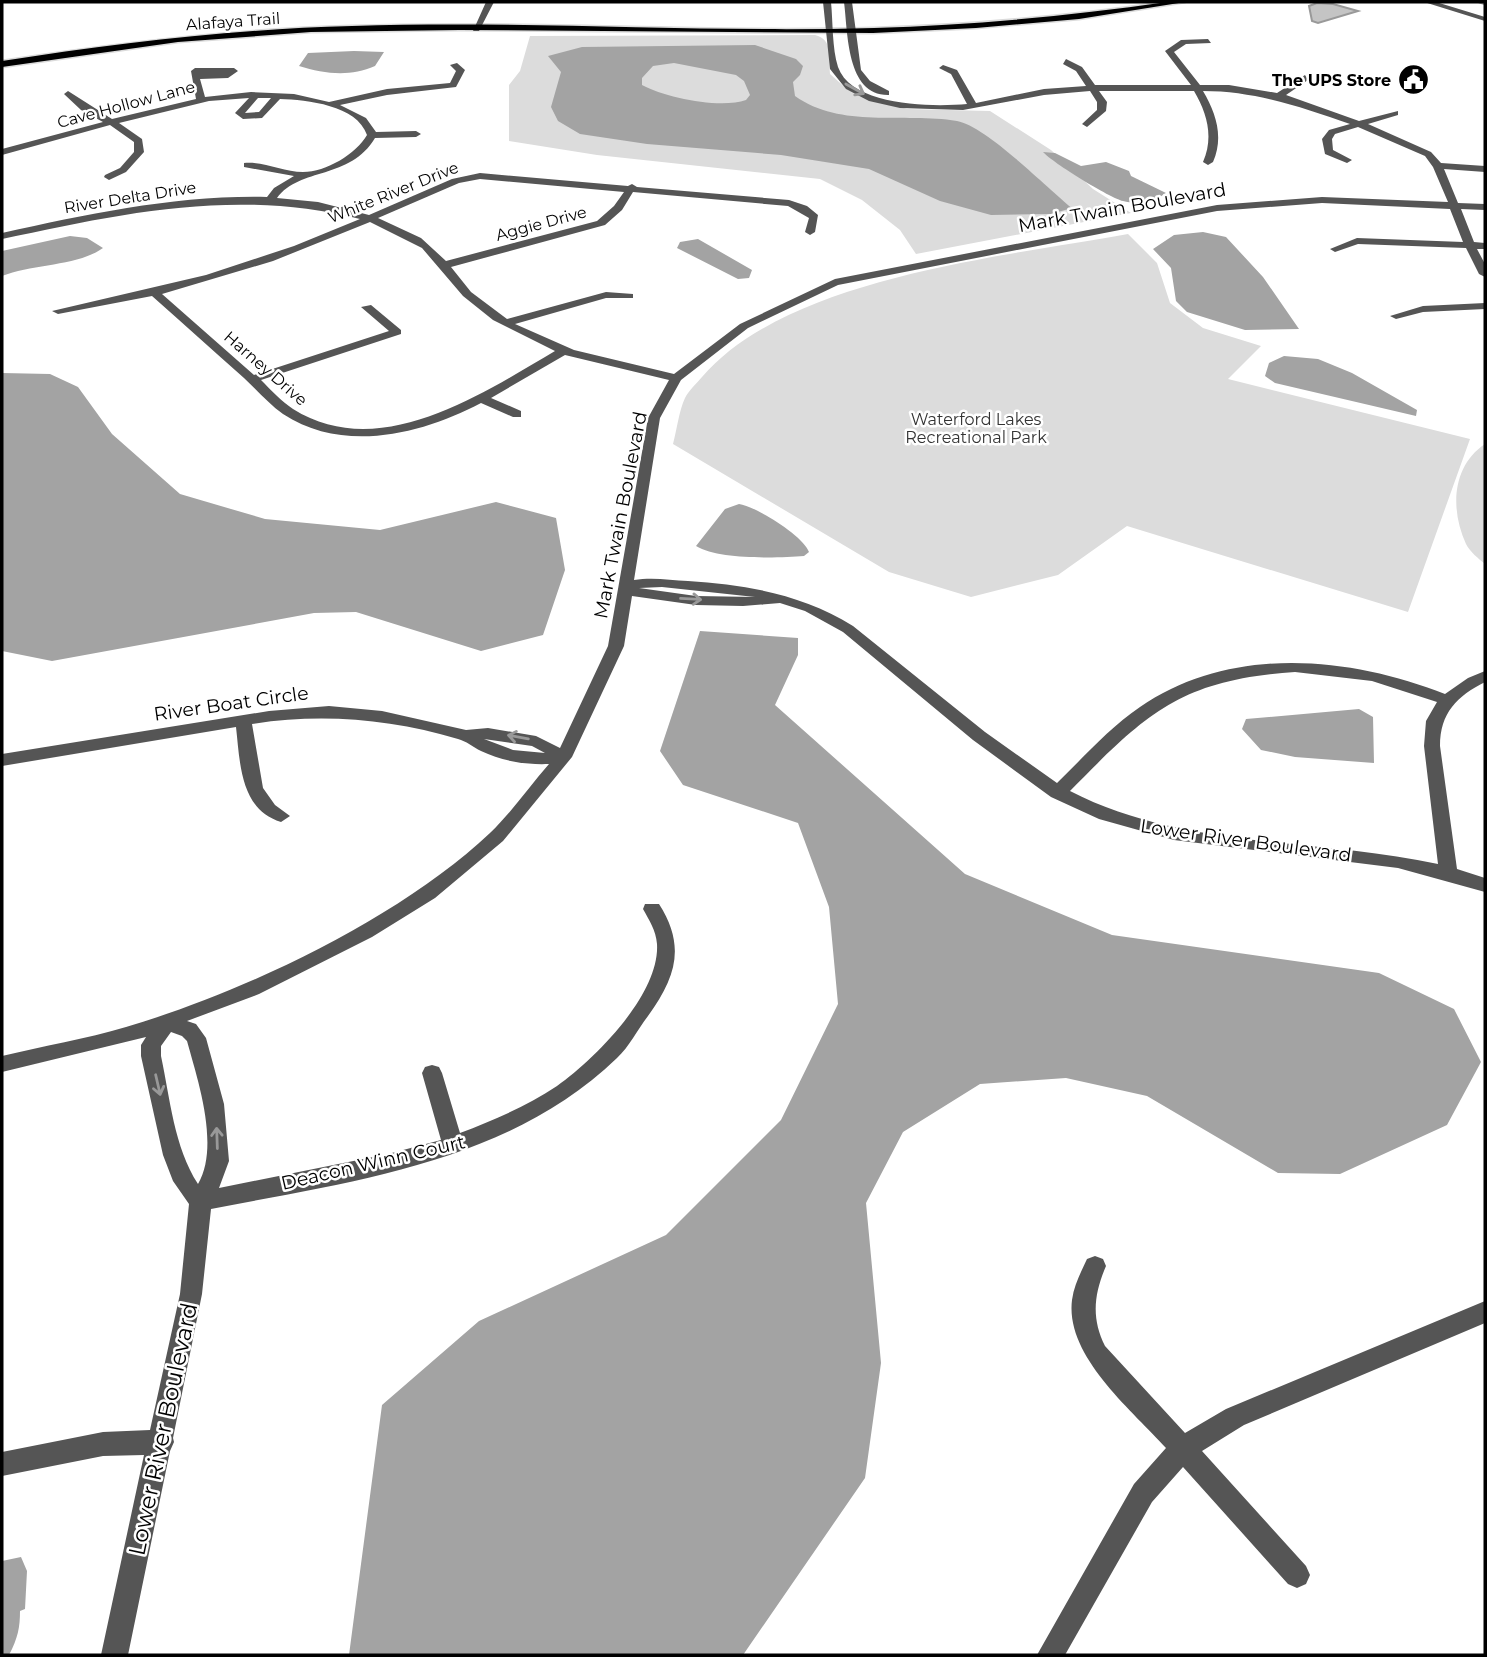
<svg xmlns="http://www.w3.org/2000/svg" width="1487" height="1657" font-family="Montserrat,sans-serif">
  <rect width="100%" height="100%" fill="#fff"/>
  <path fill="#dcdcdc" d="M 815,35 C 833,39 829,57 830,74 L 848,90 L 907,109 L 990,111 L 1051,150 L 1093,189 L 1131,213 L 916,254 L 900,230 L 862,200 L 820,179 L 597,155 L 509,141 L 509,85 L 520,71 L 530,36 Z
    M 1128,234 L 1157,263 L 1170,303 L 1203,328 L 1261,346 L 1228,379 L 1470,439 L 1408,612 L 1127,526 L 1058,575 L 971,597 L 889,572 L 673,444 C 677,429 679,411 685,398 C 689,390 697,383 702,377 C 788,277 1003,257 1128,234 Z
    M 1485,444 L 1485,564 C 1479,559 1470,552 1466,544 C 1450,509 1452,466 1485,444 Z"/>
  <path fill="#a3a3a3" fill-rule="evenodd" d="M 755,45 L 796,59 L 803,66 L 800,75 L 793,82 L 795,96 C 841,129 903,112 957,121 C 986,126 1047,188 1072,208 L 1051,214 L 991,215 L 940,201 L 869,169 L 781,155 L 647,144 L 580,134 L 558,121 L 551,107 L 561,72 L 548,56 L 582,47 ZM 674,63 L 736,75 L 744,81 L 750,95 L 746,100 C 721,109 666,98 642,85 L 642,78 L 653,66 Z
    M 354,51 L 384,52 L 375,66 C 350,77 325,74 299,66 L 308,53 Z
    M 1043,152 L 1055,153 L 1081,166 L 1106,162 L 1129,171 L 1131,176 L 1166,193 C 1154,202 1137,205 1123,201 C 1110,198 1053,163 1043,152 Z
    M 1203,232 L 1226,237 L 1263,277 L 1299,329 L 1245,330 L 1187,312 L 1176,301 L 1171,268 L 1153,249 L 1174,235 Z
    M 70,236 L 87,238 L 103,248 C 78,266 33,264 2,276 L 2,251 Z
    M 698,239 L 752,270 L 749,278 L 738,279 L 677,248 L 680,242 Z
    M 1284,356 L 1318,359 L 1352,373 L 1417,410 L 1416,416 L 1275,383 L 1265,376 L 1269,363 Z
    M 2,373 L 50,374 L 78,387 L 112,434 L 180,494 L 265,519 L 380,530 L 496,502 L 556,518 L 565,570 L 543,635 L 481,651 L 356,612 L 314,613 L 52,661 L 2,651 Z
    M 739,504 C 755,506 804,536 809,552 L 804,556 C 777,558 719,560 696,546 L 725,509 Z
    M 700,631 L 798,638 L 798,655 L 775,705 L 965,874 L 1112,935 L 1379,973 L 1454,1009 L 1481,1062 L 1447,1125 L 1340,1174 L 1278,1173 L 1147,1096 L 1066,1078 L 980,1084 L 903,1132 L 866,1203 L 881,1363 L 865,1478 L 743,1655 L 349,1655 L 382,1405 L 479,1321 L 666,1235 L 781,1120 L 838,1004 L 829,907 L 798,823 L 683,785 L 660,751 Z
    M 1359,709 L 1373,717 L 1374,763 L 1295,757 L 1261,750 L 1242,729 L 1246,719 Z
    M 21,1557 L 27,1571 L 25,1609 L 20,1611 C 20,1627 18,1638 9,1655 L 2,1655 L 2,1561 Z"/>
  <g fill="none" stroke-linecap="round" stroke-linejoin="round">
    <path stroke="#a3a3a3" stroke-width="2.5" d="M 1479,2 L 1485,4"/>
  </g>
  <path fill="#c4c4c4" stroke="#999" stroke-width="2" d="M 1317,3 L 1333,4 L 1358,11 L 1318,23 L 1312,21 L 1309,6 Z"/>
  <g fill="none" stroke-linecap="round" stroke-linejoin="round">
    <defs>
      <path id="major" d="M 1167,2 L 1185,2 L 1079,19 L 976,28 L 873,33 L 459,30 L 311,32 L 178,42 L 2,67 L 2,61 C 118,43 234,29 352,26 C 526,20 700,33 874,28 C 973,25 1069,16 1167,2 Z"/>
    </defs>
    <use href="#major" stroke="#dbdbdb" stroke-width="3"/>
    <path fill="#555" fill-rule="evenodd" d="M 486,2 L 494,2 L 479,31 L 473,31 Z
      M 823,2 L 831,2 C 833,22 832,48 838,67 C 852,107 934,107 967,104 L 951,74 L 939,68 L 943,65 L 957,70 L 976,103 L 1044,89 L 1086,86 L 1076,71 L 1063,64 L 1066,59 L 1082,67 L 1095,85 L 1191,85 L 1165,51 L 1181,40 L 1208,39 L 1211,43 L 1186,44 L 1174,52 L 1200,85 L 1229,85 L 1277,93 L 1305,75 L 1308,80 L 1286,95 L 1359,121 L 1398,111 L 1398,115 L 1368,124 L 1431,152 L 1441,163 L 1485,166 L 1485,172 L 1444,169 L 1458,203 L 1485,204 L 1485,210 L 1461,209 L 1474,242 L 1485,243 L 1485,249 L 1477,249 L 1485,264 L 1485,277 L 1479,274 L 1466,248 L 1358,244 L 1335,252 L 1330,249 L 1357,238 L 1463,242 L 1450,209 L 1322,203 L 1217,211 L 838,285 L 748,328 L 681,380 L 660,418 L 634,580 C 652,577 670,580 688,581 C 747,585 802,594 853,626 L 985,732 L 1057,783 C 1084,757 1109,728 1140,707 C 1231,645 1348,656 1445,694 L 1468,678 L 1485,671 L 1485,682 C 1457,696 1440,713 1440,746 L 1457,869 L 1485,878 L 1485,892 L 1398,868 L 1174,840 L 1099,819 L 1051,797 L 973,740 L 843,632 L 805,611 L 780,603 L 743,606 L 696,605 L 632,596 L 624,646 L 572,757 L 503,841 L 435,898 L 372,937 L 259,994 L 187,1021 L 196,1024 L 206,1038 L 224,1104 L 229,1161 L 219,1188 L 388,1154 L 441,1140 L 422,1073 L 425,1067 L 432,1065 L 439,1067 L 442,1073 L 460,1133 C 494,1120 527,1106 557,1086 C 595,1059 660,994 657,944 C 656,930 649,920 643,909 L 645,904 L 659,904 C 686,946 676,977 648,1016 C 638,1029 629,1047 617,1058 C 508,1163 353,1181 211,1209 L 202,1294 L 173,1438 L 174,1442 L 170,1451 L 128,1655 L 101,1655 L 144,1455 L 103,1456 L 2,1476 L 2,1452 L 103,1432 L 150,1430 L 180,1294 L 189,1204 L 173,1181 L 163,1155 L 141,1056 L 141,1045 L 146,1037 L 2,1072 L 2,1056 C 43,1046 86,1039 126,1027 C 245,992 400,918 490,833 C 511,813 529,787 549,764 C 525,765 502,761 481,751 C 473,747 466,741 458,739 C 390,719 322,713 252,724 L 263,788 L 275,805 L 290,816 L 281,822 C 240,810 240,762 236,727 L 2,766 L 2,754 L 269,711 L 329,706 L 382,711 L 466,730 L 488,728 L 536,736 L 560,748 L 608,646 L 648,418 L 669,380 L 565,355 L 491,398 L 521,411 L 521,417 L 513,417 L 481,403 C 422,434 344,454 283,414 C 269,404 256,389 244,378 C 213,351 183,323 152,296 L 58,314 L 52,311 L 206,275 L 294,246 L 360,219 C 237,188 123,213 2,239 L 2,233 C 89,214 177,195 267,197 L 274,188 L 294,176 L 244,167 L 244,163 C 263,161 283,172 303,172 C 326,172 356,154 367,135 C 357,105 307,100 280,99 L 262,118 L 243,119 L 235,113 L 249,98 L 209,101 L 119,123 L 142,139 L 144,152 L 126,172 L 109,180 L 104,177 L 105,175 L 120,168 L 134,152 L 134,142 L 110,125 L 2,155 L 2,149 L 103,122 L 81,110 L 64,94 L 68,91 L 112,119 L 196,99 L 191,71 L 195,68 L 234,68 L 238,71 L 228,78 L 200,79 L 205,97 L 251,92 L 294,94 L 329,102 L 387,89 L 450,83 L 456,71 L 450,65 L 457,63 L 465,70 L 456,87 L 387,95 L 340,105 L 366,118 L 376,132 L 416,131 L 421,134 L 416,137 L 375,138 C 350,180 300,167 277,198 L 318,202 L 369,215 L 452,179 L 480,173 L 628,186 L 632,184 L 637,187 L 789,200 L 807,206 L 818,215 L 815,232 L 810,235 L 805,232 L 809,218 L 788,206 L 633,192 L 622,210 L 605,225 L 451,267 L 471,292 L 507,319 L 606,292 L 633,294 L 633,298 L 606,298 L 515,324 L 574,350 L 674,374 L 740,324 L 835,279 L 1217,205 L 1322,197 L 1448,202 L 1433,167 L 1425,156 L 1358,127 L 1335,134 L 1332,139 L 1333,150 L 1352,160 L 1347,163 L 1325,154 L 1322,139 L 1329,130 L 1350,124 C 1301,107 1255,91 1203,91 C 1216,113 1224,137 1213,162 L 1208,165 L 1203,162 C 1214,137 1207,113 1194,91 L 1099,91 L 1107,102 L 1106,111 L 1087,127 L 1082,124 L 1097,110 L 1097,102 L 1090,91 L 1044,95 L 963,110 L 900,108 L 869,101 L 846,89 L 830,69 ZM 258,98 L 271,98 L 259,112 L 245,113 ZM 480,179 L 624,192 L 614,206 L 597,221 L 446,261 L 421,238 L 378,218 L 459,183 ZM 370,222 L 422,248 L 463,296 L 493,320 L 555,351 C 480,395 379,463 293,409 C 281,401 271,390 261,380 L 401,334 L 401,330 L 371,305 L 361,307 L 389,331 L 254,375 L 162,294 L 273,261 ZM 662,587 L 755,597 L 696,596 L 639,588 ZM 1295,672 L 1372,681 L 1437,702 L 1426,721 L 1424,746 L 1438,864 C 1316,838 1182,849 1070,791 C 1147,713 1180,680 1295,672 ZM 484,739 L 532,746 L 545,753 L 513,750 ZM 171,1032 L 182,1036 L 187,1041 C 198,1081 220,1146 198,1184 C 174,1147 170,1098 161,1056 L 161,1046 Z
      M 844,2 L 852,2 L 861,70 L 870,81 L 889,91 L 889,95 C 846,96 848,32 844,2 Z
      M 1424,2 L 1436,2 L 1485,17 L 1485,21 Z
      M 1485,303 L 1485,309 L 1423,312 L 1396,319 L 1390,316 L 1423,306 Z
      M 1095,1256 L 1103,1259 L 1106,1266 C 1094,1294 1091,1318 1105,1346 L 1185,1433 L 1226,1409 L 1485,1301 L 1485,1323 L 1244,1425 L 1202,1451 L 1306,1566 L 1310,1575 L 1306,1584 L 1297,1588 L 1288,1584 L 1183,1467 L 1152,1502 L 1065,1655 L 1037,1655 L 1134,1484 L 1166,1448 C 1132,1410 1065,1356 1072,1300 C 1074,1285 1081,1272 1087,1259 Z"/>
    <use href="#major" fill="#000" fill-rule="evenodd"/>
  </g>
  <defs><path id="oneway-shaft" d="M-6 0H5M1.5-3L5.5 0L1.5 3" fill="none" stroke-width="1.6" stroke-linecap="round" stroke-linejoin="round" transform="scale(1.75)"/></defs>
  <g stroke="#999">
    <use href="#oneway-shaft" transform="translate(855 89) rotate(29)"/>
    <use href="#oneway-shaft" transform="translate(691 599) rotate(3)"/>
    <use href="#oneway-shaft" transform="translate(518 737) rotate(-170)"/>
    <use href="#oneway-shaft" transform="translate(158 1085) rotate(77)"/>
    <use href="#oneway-shaft" transform="translate(217 1138) rotate(-92)"/>
  </g>
  <defs>
    <symbol id="civic-disc" viewBox="-11 -11 22 22"><circle r="9.5" fill="#000" stroke="#fff"/><path d="M-.6-6.5H3V-4.5H.6V-3L4-1V1h2V6H-6V1h2V-1L-.6-3ZM-1.2 2.5V6h2.4V2.5Z" fill="#fff"/></symbol>
  </defs>
  <g fill-rule="evenodd">
    <use href="#civic-disc" x="1396" y="62" width="35" height="35"/>
  </g>
  <g text-anchor="middle" stroke-width="5" stroke-linejoin="round" paint-order="stroke">
    <g font-size="16" fill="#000" stroke="#fff">
      <text transform="translate(233 21) rotate(-4)" y="6">Alafaya Trail</text>
      <text transform="translate(126 104) rotate(-15)" y="6">Cave Hollow Lane</text>
      <text transform="translate(393 192) rotate(-22)" y="6">White River Drive</text>
      <text transform="translate(130 197) rotate(-9)" y="6">River Delta Drive</text>
      <text transform="translate(541 223) rotate(-15)" y="6">Aggie Drive</text>
      <text transform="translate(266 368) rotate(41)" y="6">Harney Drive</text>
    </g>
    <g font-size="16" font-weight="bold" fill="#000" stroke="#fff" text-anchor="end">
      <text x="1391" y="86">The UPS Store</text>
    </g>
    <g font-size="16" fill="#333" stroke="#fff">
      <text x="976" y="425">Waterford Lakes<tspan x="976" dy="18">Recreational Park</tspan></text>
    </g>
    <g font-size="19" fill="#000" stroke="#fff">
      <text transform="translate(1122 207) rotate(-10)" y="7">Mark Twain Boulevard</text>
      <text transform="translate(620 515) rotate(-79)" y="7">Mark Twain Boulevard</text>
      <text transform="translate(231 703) rotate(-8)" y="7">River Boat Circle</text>
      <text transform="translate(1246 840) rotate(8)" y="7">Lower River Boulevard</text>
      <text transform="translate(373 1162) rotate(-13)" y="7">Deacon Winn Court</text>
    </g>
    <g font-size="23" fill="#000" stroke="#fff">
      <text transform="translate(163 1429) rotate(-78)" y="8">Lower River Boulevard</text>
    </g>
  </g>
  <rect width="1487" height="1657" fill="none" stroke="#000000" stroke-width="7"/>
</svg>
